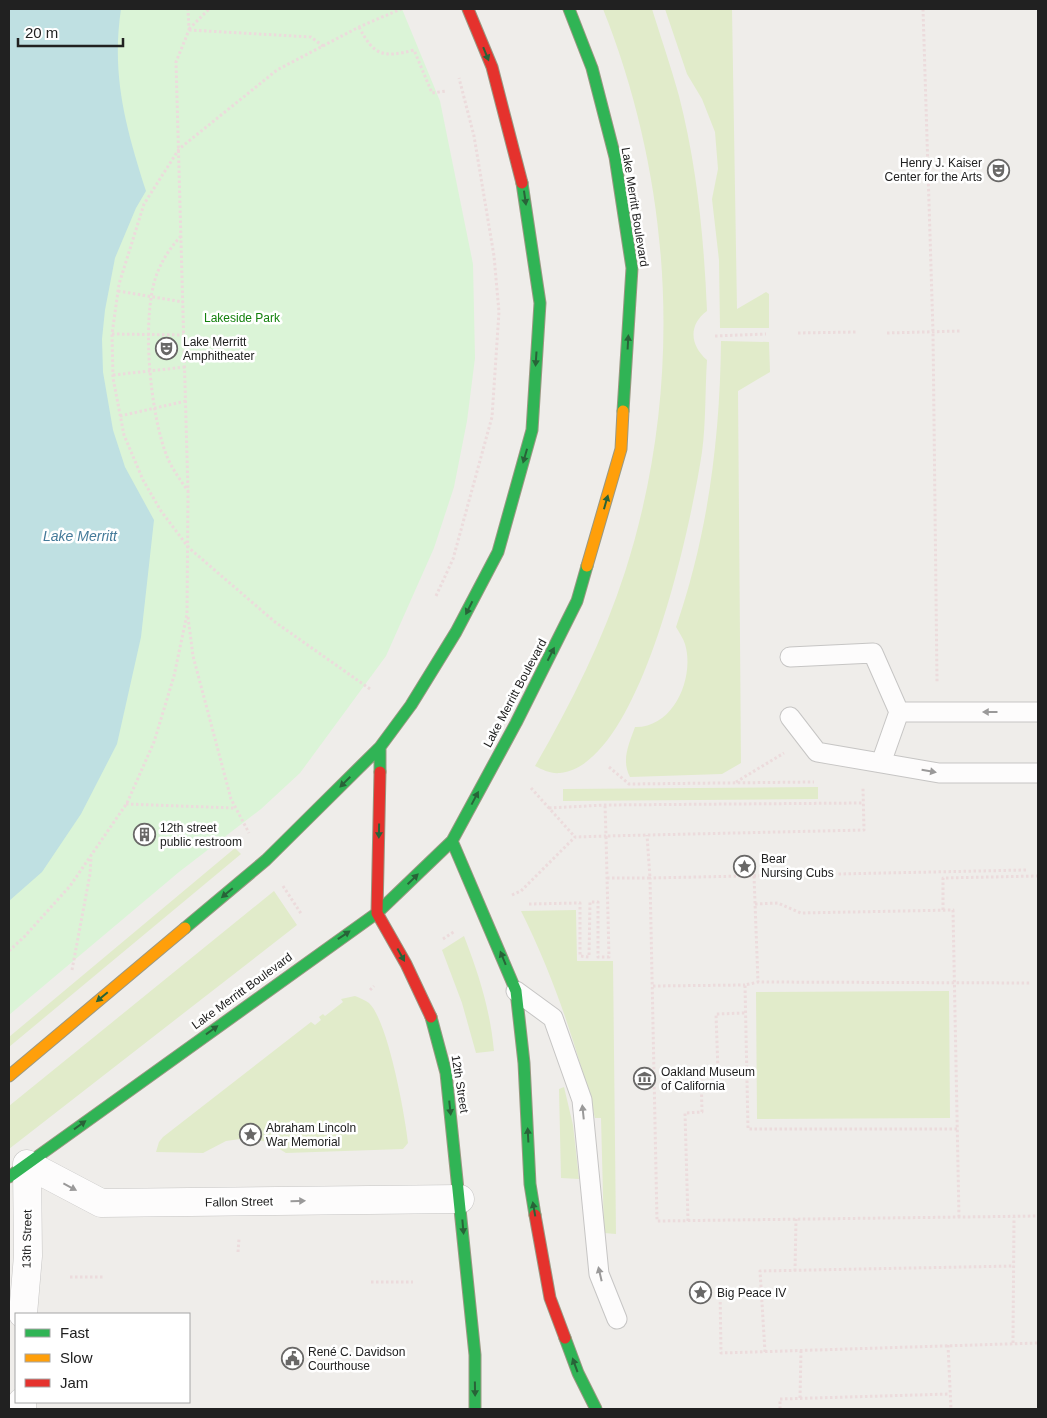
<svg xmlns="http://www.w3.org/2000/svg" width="1047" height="1418" font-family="Helvetica,sans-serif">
  <rect width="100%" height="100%" fill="#efedea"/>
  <path fill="#e1ebca" d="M 603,9 L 652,9 C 661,38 671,67 679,96 C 697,166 704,239 707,311 C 688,325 690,345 707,360 C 705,390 706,422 702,452 C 692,519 642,765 560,773 C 551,774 543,770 535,766 C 571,704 603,640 625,572 C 684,388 674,187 603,9 Z
    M 665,9 L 732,9 L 737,309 L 766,292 L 769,294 L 769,328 L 720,328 L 719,260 L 712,199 L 718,169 L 715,132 L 702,99 L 687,74 Z
    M 721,341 L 769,342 L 770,372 L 738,391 L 741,763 L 722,774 L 630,777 C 621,760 629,744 635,727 C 674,728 695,677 685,644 C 683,638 679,632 676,627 C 708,534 720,439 721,341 Z
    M 818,787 L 818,799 L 563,801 L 563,789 Z
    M 235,848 L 241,854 L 9,1047 L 9,1037 Z
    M 274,891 L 297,925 L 9,1149 L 9,1106 Z
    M 576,910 L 577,961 L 613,961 L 616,1234 L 604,1233 L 601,1118 L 595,1118 C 577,1047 554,977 521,911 Z
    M 464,936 C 479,975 490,1009 494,1051 L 476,1053 L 462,1003 L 442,950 Z
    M 949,991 L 950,1118 L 757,1119 L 756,992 Z
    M 355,996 C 360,998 365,1000 369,1003 C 388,1021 405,1115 408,1143 L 403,1149 L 286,1153 L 268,1142 L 247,1138 L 226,1141 L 203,1153 L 156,1152 L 159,1142 L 163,1137 L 311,1022 L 315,1025 L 321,1020 L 319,1017 L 323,1014 L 325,1016 L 343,1002 L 341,999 Z
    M 564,1087 L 573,1125 L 579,1179 L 561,1178 L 559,1089 Z"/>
  <path fill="#dbf4d7" d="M 9,9 L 402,9 L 440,101 L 473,264 L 475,358 L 467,421 L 454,487 L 434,548 L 386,656 L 300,773 L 261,809 L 179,872 L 9,1015 Z"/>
  <path fill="#bfe0e2" d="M 9,9 L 121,9 C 111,76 126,128 146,191 L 136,208 L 115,258 L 105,310 L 102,339 L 103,372 L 113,430 L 125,467 L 154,520 L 141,637 L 117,744 L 81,814 L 42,872 L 9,901 Z"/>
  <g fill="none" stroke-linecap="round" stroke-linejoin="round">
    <defs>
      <path id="lane" d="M 790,657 L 873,653 L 899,712 L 881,763 L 817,752 L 790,717
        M 899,712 L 1038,712
        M 881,763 L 939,773 L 1038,773
        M 516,991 L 553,1018 L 582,1100 L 599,1274 L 617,1319"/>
      <path id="street" d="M 23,1314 L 28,1256 L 27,1164 L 101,1203 L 460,1199
        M 22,1402 L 22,1409"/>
      <path id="fast" d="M 569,9 L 592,68 L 615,157 L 632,268 L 623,411
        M 380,772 L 380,747 L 411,705 L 456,632 L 498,552 L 532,430 L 540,303 L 522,183
        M 185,928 L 266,860 L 380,747
        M 431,1017 L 446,1073 L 475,1355 L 475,1409
        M 9,1177 L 377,913 L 452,841
        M 535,1215 L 530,1184 L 524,1063 L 516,991 L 452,841 L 516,723 L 577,601 L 587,566
        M 565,1338 L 578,1373 L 596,1409"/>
      <path id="slow" d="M 587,566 L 621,449 L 623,411
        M 9,1076 L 185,928"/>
      <path id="jam" d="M 468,9 L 492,67 L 522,183
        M 380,772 L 377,913 L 406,964 L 431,1017
        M 535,1215 L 550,1298 L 565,1338"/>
    </defs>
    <use href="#lane" stroke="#c6c5c4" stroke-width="21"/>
    <use href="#street" stroke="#c6c5c4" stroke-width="29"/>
    <use href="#fast" stroke="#9a9882" stroke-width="13"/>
    <use href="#slow" stroke="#9a9882" stroke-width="13"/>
    <use href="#jam" stroke="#9a9882" stroke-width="13"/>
    <path stroke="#ecdbdc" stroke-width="3" stroke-dasharray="2.5 2.5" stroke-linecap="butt" d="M 923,9 L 933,332 L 937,683
      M 359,27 C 374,56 383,58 414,50 L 432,93 L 446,91
      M 189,29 L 209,9
      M 189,30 L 311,37 L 323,46
      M 181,236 C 171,247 164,257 158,271 C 140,313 150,417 168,459 C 173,470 181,481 188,491
      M 118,291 L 183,302
      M 798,333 L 857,332
      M 887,333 L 960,331
      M 112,334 L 184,335
      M 715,336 L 766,334
      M 113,375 L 185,367
      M 120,416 L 186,401
      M 436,596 L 453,559 L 492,417 L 499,312 L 494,256 L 474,136 L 459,78
      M 188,617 L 193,656 L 231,799 L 249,833
      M 370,689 L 275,622 L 189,548 L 161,511 L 143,480 L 124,435 L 113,378 L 112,334 L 119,284 L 144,204 L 179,149 L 277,70 L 359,27 L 401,9
      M 609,767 L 629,784 L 814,782
      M 736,782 L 784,753
      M 531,788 L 575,837
      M 126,804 L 234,808
      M 549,808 L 605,805 L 864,803
      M 1026,870 L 650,878 L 657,1221 L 1038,1216
      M 754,876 L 758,982
      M 607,878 L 650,878 L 647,835
      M 283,886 L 302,915
      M 512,895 L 521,891 L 575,837 L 606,836 L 605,805
      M 529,904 L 580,903 L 580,956 L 589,957 L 590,902 L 598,902 L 598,957 L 609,957 L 606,836 L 864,830 L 863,788
      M 755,904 L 778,903 L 801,913 L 953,910 L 959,1218
      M 943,910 L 943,878 L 1038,876
      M 443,939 L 455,931
      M 9,951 L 25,936 L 70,886 L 127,803 L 154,742 L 174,676 L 187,614 L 188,492 L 176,62 L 189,30 L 188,9
      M 72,970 L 90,874 L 91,858
      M 653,986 L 745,985
      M 370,990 L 374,986
      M 957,1129 L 748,1129 L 745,985 L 758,982 L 1031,983
      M 688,1221 L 685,1113 L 702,1112 L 701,1072 L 718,1071 L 716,1014 L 745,1013
      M 238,1252 L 239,1239
      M 795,1271 L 796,1219
      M 70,1277 L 103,1277
      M 371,1282 L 413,1282
      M 720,1287 L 721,1353 L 1038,1343
      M 1013,1343 L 1014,1217
      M 948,1345 L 951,1409
      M 765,1352 L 760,1271 L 1014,1266
      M 800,1398 L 801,1350
      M 780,1409 L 780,1399 L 950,1394"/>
    <use href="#lane" stroke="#fdfcfc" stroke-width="19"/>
    <use href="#street" stroke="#fdfcfc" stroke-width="28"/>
    <use href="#fast" stroke="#30b455" stroke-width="11"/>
    <use href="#slow" stroke="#ff9f0a" stroke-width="11"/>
    <use href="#jam" stroke="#e5322d" stroke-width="11"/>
  </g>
  <defs><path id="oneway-solid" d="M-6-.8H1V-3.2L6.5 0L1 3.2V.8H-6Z" transform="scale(1.25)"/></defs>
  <g fill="#286338">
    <use href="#oneway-solid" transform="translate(486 54) rotate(68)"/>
    <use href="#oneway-solid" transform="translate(525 198) rotate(82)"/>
    <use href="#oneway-solid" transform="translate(628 342) rotate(-87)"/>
    <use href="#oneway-solid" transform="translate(536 359) rotate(94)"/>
    <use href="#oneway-solid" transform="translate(525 456) rotate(106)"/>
    <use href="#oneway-solid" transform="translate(606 502) rotate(-74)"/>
    <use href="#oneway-solid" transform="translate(469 608) rotate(117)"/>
    <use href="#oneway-solid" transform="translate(551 654) rotate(-63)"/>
    <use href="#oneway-solid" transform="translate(345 782) rotate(135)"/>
    <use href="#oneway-solid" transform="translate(475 798) rotate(-62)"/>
    <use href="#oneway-solid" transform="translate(379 831) rotate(91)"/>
    <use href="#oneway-solid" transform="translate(413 879) rotate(-44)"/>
    <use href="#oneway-solid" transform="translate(227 893) rotate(140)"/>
    <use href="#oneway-solid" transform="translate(344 935) rotate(-34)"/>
    <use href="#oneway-solid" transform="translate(401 955) rotate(61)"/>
    <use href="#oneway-solid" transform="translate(503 958) rotate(-112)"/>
    <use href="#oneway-solid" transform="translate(102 997) rotate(140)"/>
    <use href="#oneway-solid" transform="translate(212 1030) rotate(-36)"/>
    <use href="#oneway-solid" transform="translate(450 1108) rotate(84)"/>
    <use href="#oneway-solid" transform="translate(80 1125) rotate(-36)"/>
    <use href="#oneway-solid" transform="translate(528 1135) rotate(-93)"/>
    <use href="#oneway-solid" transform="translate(534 1209) rotate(-100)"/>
    <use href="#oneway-solid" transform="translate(463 1227) rotate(85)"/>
    <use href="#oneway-solid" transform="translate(575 1365) rotate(-110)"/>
    <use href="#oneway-solid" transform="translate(475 1389) rotate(89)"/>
  </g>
  <g fill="#9a9999">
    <use href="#oneway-solid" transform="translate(990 712) rotate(180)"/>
    <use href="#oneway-solid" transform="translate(929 771) rotate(10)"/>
    <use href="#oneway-solid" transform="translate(583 1112) rotate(-96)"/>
    <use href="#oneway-solid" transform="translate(70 1187) rotate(28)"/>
    <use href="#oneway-solid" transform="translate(298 1201) rotate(-1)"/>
    <use href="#oneway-solid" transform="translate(600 1274) rotate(-103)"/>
  </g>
  <defs>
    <symbol id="theatre-ring" viewBox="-11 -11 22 22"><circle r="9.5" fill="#fff" stroke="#696867" stroke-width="1.5"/><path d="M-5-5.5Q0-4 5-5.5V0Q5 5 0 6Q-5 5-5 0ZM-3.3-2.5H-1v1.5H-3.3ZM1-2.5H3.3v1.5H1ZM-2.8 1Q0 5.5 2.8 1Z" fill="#696867"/></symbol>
    <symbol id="building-ring" viewBox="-11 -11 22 22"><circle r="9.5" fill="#fff" stroke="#696867" stroke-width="1.5"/><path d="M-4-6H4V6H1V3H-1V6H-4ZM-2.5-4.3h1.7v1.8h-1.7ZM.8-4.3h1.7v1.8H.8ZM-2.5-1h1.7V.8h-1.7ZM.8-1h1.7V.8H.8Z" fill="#696867"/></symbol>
    <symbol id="sight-ring" viewBox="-11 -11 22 22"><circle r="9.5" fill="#fff" stroke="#696867" stroke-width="1.5"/><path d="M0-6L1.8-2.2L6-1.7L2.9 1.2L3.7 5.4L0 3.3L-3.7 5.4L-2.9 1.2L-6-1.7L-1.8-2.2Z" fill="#696867"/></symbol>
    <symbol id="museum-ring" viewBox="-11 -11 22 22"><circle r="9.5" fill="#fff" stroke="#696867" stroke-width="1.5"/><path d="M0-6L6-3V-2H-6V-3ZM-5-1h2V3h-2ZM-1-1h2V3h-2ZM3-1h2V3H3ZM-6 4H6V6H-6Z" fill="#696867"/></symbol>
    <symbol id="civic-ring" viewBox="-11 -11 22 22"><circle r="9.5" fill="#fff" stroke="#696867" stroke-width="1.5"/><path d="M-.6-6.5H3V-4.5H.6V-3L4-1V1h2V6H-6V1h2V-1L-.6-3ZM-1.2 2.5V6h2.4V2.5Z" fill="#696867"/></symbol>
  </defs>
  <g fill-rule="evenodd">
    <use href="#theatre-ring" x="986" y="158" width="25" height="25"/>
    <use href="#theatre-ring" x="154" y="336" width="25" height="25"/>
    <use href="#building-ring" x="132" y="822" width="25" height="25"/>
    <use href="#sight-ring" x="732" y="854" width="25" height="25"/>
    <use href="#museum-ring" x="632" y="1066" width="25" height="25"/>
    <use href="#sight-ring" x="238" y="1122" width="25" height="25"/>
    <use href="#sight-ring" x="688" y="1280" width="25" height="25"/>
    <use href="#civic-ring" x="280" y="1346" width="25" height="25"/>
  </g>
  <g text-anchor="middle" stroke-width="5" stroke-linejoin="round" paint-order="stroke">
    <g font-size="12" fill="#212121" stroke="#fff" text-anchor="start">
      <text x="982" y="167" text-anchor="end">Henry J. Kaiser<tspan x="982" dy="14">Center for the Arts</tspan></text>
      <text x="183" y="346">Lake Merritt<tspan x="183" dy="14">Amphitheater</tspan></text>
      <text x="160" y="832">12th street<tspan x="160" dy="14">public restroom</tspan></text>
      <text x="761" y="863">Bear<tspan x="761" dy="14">Nursing Cubs</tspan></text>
      <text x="661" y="1076">Oakland Museum<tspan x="661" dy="14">of California</tspan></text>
      <text x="266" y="1132">Abraham Lincoln<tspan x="266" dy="14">War Memorial</tspan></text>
      <text x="717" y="1297">Big Peace IV</text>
      <text x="308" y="1356">René C. Davidson<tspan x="308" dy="14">Courthouse</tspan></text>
    </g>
    <g font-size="12" fill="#212121" stroke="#fff">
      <text transform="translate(635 207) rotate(81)" y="4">Lake Merritt Boulevard</text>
      <text transform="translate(515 693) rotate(-62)" y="4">Lake Merritt Boulevard</text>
      <text transform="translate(242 991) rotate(-36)" y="4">Lake Merritt Boulevard</text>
      <text transform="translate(460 1084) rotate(81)" y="4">12th Street</text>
      <text transform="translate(239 1202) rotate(-1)" y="4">Fallon Street</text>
      <text transform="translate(27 1239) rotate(-89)" y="4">13th Street</text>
    </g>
    <g font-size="12" fill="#14810d" stroke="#fff">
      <text x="242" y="322">Lakeside Park</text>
    </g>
    <g font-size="14" font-style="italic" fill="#447a99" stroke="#fff">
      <text x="80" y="541">Lake Merritt</text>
    </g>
  </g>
  <rect width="1047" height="1418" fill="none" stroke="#212121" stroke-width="20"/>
  <rect x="15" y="1313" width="175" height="90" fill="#ffffff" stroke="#a6a6a6"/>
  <rect x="25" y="1329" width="25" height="8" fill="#30b455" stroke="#a6a6a6"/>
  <text x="60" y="1338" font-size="15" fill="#212121">Fast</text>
  <rect x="25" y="1354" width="25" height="8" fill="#ff9f0a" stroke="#a6a6a6"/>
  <text x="60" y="1363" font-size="15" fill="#212121">Slow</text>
  <rect x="25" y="1379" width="25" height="8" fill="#e5322d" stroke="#a6a6a6"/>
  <text x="60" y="1388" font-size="15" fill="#212121">Jam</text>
  <path d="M18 38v8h105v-8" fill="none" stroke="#212121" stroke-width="2.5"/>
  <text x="25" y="38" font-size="15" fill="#212121" stroke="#ffffff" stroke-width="4" paint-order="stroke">20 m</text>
</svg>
